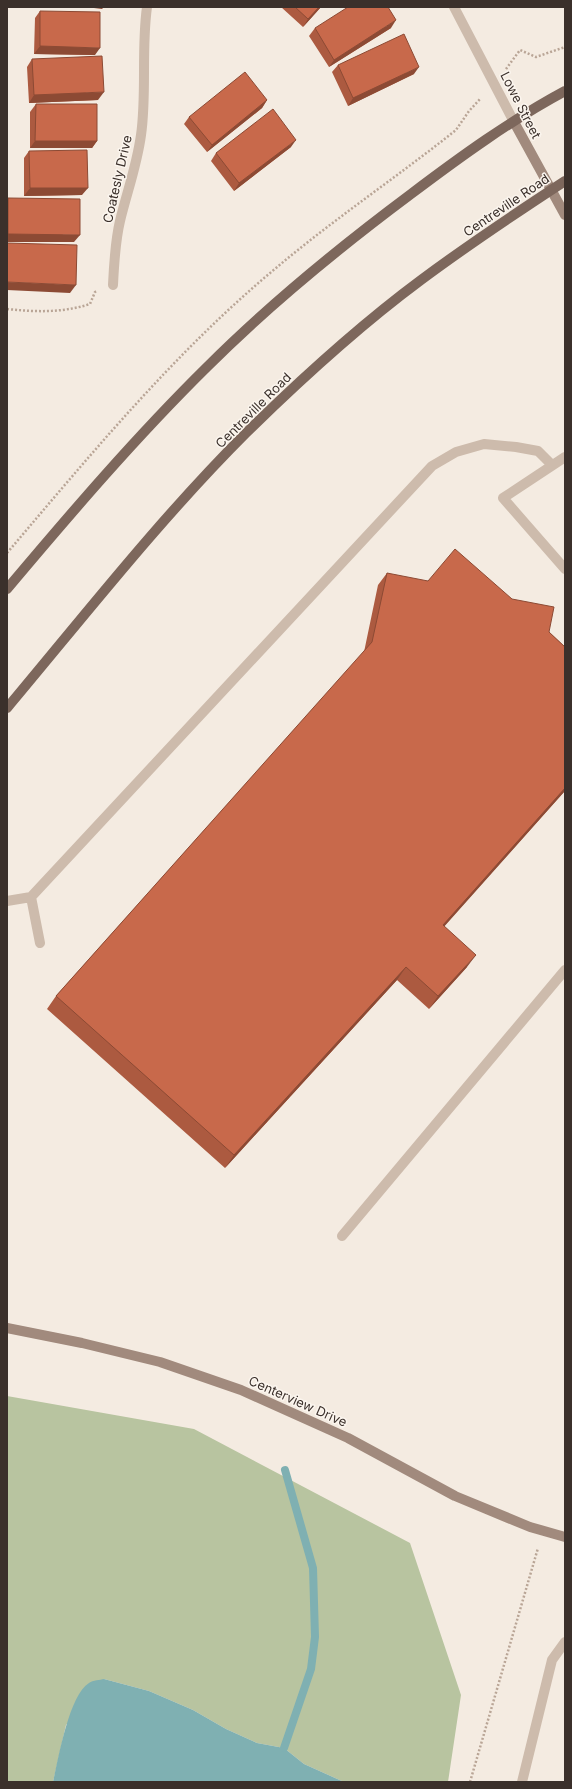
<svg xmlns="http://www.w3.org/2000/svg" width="572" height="1789" font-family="Inter,sans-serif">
  <rect width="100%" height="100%" fill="#f4ebe1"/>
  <path fill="#b8c4a0" d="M 7,1396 L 194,1429 L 410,1543 L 461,1695 L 448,1782 L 344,1782 L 304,1764 L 284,1748 L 257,1743 L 226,1729 L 193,1710 L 149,1691 L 104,1679 L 66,1725 L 53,1782 L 7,1782 Z"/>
  <path fill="#7fb0b2" d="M 104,1679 L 149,1691 L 193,1710 L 226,1729 L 257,1743 L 284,1748 L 304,1764 L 344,1782 L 53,1782 C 58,1760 69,1695 89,1683 C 93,1680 100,1680 104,1679 Z"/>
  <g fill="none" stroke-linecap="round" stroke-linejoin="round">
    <path stroke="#7fb0b2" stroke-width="8" d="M 284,1748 L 311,1669 L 315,1637 L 313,1568 L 285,1470"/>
    <path stroke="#b9a596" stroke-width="2.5" stroke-dasharray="2 2" stroke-linecap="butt" d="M 506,69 L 520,50 L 536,57 L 565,47
      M 7,309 C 36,312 62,313 90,304 L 95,292 L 97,291
      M 7,553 C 92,453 175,352 276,268 C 334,219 397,177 456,130 L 469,111 L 481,98
      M 470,1782 L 538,1548"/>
    <path stroke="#cdbbac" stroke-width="10" d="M 565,457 L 503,498 L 565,569
      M 7,901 L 31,897
      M 40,943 L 31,897 L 432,466 L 456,452 L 484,444 L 516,447 L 538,451 L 552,465
      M 342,1236 L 565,970
      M 522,1782 L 552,1660 L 565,1642"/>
    <path stroke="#cdbbac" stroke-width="10" d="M 454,7 L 514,122
      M 113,285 C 114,264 115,242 120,221 C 127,192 137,165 141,135 C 147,93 141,50 147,7"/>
    <path stroke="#a18a7d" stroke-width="10" d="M 514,122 L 565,215
      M 7,1328 L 82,1343 L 160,1362 L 241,1390 L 348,1438 L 455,1496 L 530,1527 L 565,1537"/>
    <path stroke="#7d675c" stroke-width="10" d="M 7,589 C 71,513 136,437 207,367 C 270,304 340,247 411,194 C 460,157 511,120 565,91
      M 7,708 C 85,615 160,519 246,433 C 301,379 359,326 421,280 C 468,245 516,213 565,181"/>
  </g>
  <path fill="#ac5a40" d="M 281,7 L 321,7 L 303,27 Z
    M 40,11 L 95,55 L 34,54 L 35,18 Z
    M 315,28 L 391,28 L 329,67 L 309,36 Z
    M 32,59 L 98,100 L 29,103 L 27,67 Z
    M 338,65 L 414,74 L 348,106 L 332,72 Z
    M 267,100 L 262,108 L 207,152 L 184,124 L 189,117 Z
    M 36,104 L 97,141 L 92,148 L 30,148 L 30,112 Z
    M 291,147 L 234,191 L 211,161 L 216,153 Z
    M 29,151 L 82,195 L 24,196 L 24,158 Z
    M 8,198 L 74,242 L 7,242 L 7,200 Z
    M 387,573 L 549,632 L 565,647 L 565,793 L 564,792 L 444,926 L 467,967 L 429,1009 L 397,980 L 225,1168 L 47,1009 L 56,996 L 364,652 L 378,585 Z"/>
  <path fill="#8c4a34" d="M 86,7 L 104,7 L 102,9 Z
    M 319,7 L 321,7 L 303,27 L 308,19 Z
    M 396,20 L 391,28 L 329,67 L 334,60 Z
    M 40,46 L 100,48 L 95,55 L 34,54 Z
    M 419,67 L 414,74 L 348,106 L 353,98 Z
    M 104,92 L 98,100 L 29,103 L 34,95 Z
    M 267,100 L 262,108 L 207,152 L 212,145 Z
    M 296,140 L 291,147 L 234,191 L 239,183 Z
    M 35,141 L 97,141 L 92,148 L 30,148 Z
    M 30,188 L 88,188 L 82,195 L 24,196 Z
    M 8,234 L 80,235 L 74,242 L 7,242 L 7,236 Z
    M 7,282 L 76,285 L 70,293 L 7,290 Z
    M 565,788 L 565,791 L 564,792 L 434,938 L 443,925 Z
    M 476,955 L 467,967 L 429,1009 L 438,996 Z
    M 406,967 L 397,980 L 225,1168 L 234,1155 Z"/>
  <path fill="#c8694b" stroke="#8c4a34" d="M 295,7 L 319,7 L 308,19 Z
    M 348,7 L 388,7 L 396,20 L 334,60 L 315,28 Z
    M 40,11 L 100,12 L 100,48 L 40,46 Z
    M 404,34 L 419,67 L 353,98 L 338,65 Z
    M 102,56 L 104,92 L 34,95 L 32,59 Z
    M 245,72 L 267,100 L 212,145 L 189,117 Z
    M 36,104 L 97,104 L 97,141 L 35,141 Z
    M 273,109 L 296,140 L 239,183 L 216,153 Z
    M 87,150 L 88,188 L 30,188 L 29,151 Z
    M 8,198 L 80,199 L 80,235 L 8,234 Z
    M 7,243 L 77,245 L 76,285 L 7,282 Z
    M 455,549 L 512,599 L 554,607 L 549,632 L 565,647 L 565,788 L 443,925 L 476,955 L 438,996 L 406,967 L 234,1155 L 56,996 L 372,642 L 387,573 L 428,581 Z"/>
  <g text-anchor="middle" stroke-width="3" stroke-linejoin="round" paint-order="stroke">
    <g font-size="13" fill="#3b302b" stroke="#fbf5ee">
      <text transform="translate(521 105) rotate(63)" y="5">Lowe Street</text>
      <text transform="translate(117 179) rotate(-77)" y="5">Coatesly Drive</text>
      <text transform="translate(506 205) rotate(-34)" y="5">Centreville Road</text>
      <text transform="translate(253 410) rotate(-45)" y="5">Centreville Road</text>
      <text transform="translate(298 1401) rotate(24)" y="5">Centerview Drive</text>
    </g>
  </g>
  <rect width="572" height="1789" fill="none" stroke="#3b302b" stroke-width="16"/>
</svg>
